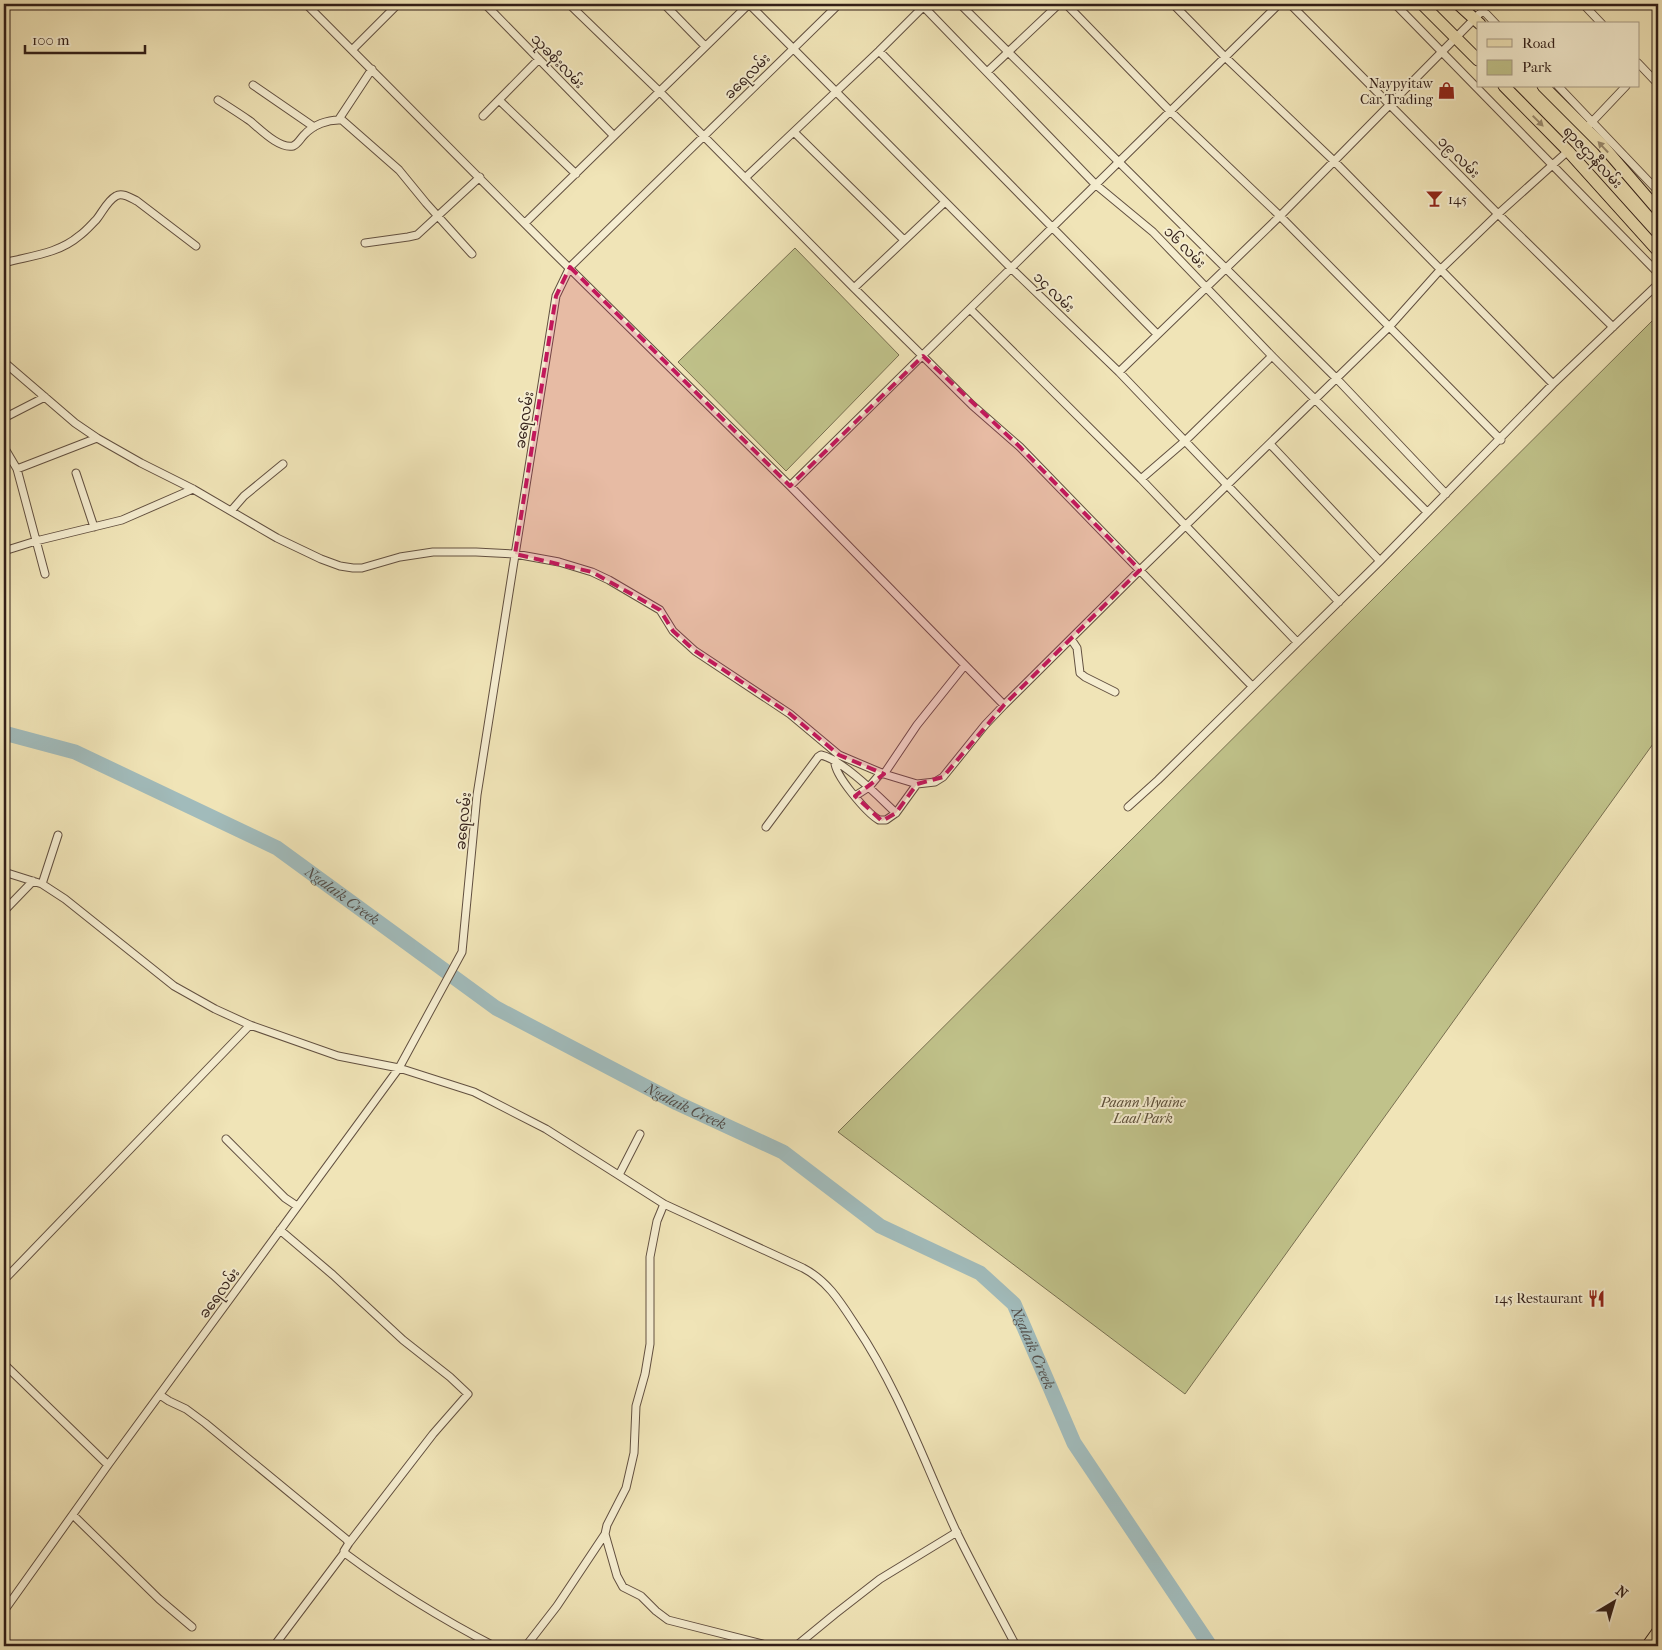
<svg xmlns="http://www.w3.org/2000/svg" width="1662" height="1650" font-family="'IM FELL French Canon','Noto Sans Myanmar',serif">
  <rect width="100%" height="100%" fill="#f0e4b7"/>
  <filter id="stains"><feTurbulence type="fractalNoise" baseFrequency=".004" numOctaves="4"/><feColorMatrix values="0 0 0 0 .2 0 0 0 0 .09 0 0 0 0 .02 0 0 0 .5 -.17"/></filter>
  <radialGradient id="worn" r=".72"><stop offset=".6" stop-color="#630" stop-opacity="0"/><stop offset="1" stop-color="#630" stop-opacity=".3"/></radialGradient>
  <path fill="#c0c28a" stroke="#797051" d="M 795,248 L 899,355 L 786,471 L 678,362 Z
    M 1658,315 L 1658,737 L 1185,1394 L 838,1132 Z"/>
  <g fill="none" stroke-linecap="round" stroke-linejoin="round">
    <path stroke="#a1bbbb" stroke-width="15" id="s1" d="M 4,733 L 75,752 L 277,848 L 496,1008 L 677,1103 L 783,1152 L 880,1226 L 980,1273 L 1014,1304 L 1074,1443 L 1210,1646"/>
    <defs>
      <path id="street" d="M 306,4 L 553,252 L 790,486 L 1004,705
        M 485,4 L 614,136
        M 569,4 L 659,91 L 854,288 L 972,405 L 1020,447 L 1252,686
        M 664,4 L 705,46
        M 749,4 L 1012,269 L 1119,372 L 1339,602
        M 921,4 L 1095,184 L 1153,232 L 1272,356 L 1427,512
        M 960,4 L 1336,378 L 1446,494
        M 1066,4 L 1170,111 L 1280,216 L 1501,440
        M 1173,4 L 1225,57 L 1334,161 L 1553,384
        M 1290,4 L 1498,214 L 1613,327
        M 1395,4 L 1658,273
        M 1477,4 L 1496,24
        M 1583,4 L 1602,24
        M 353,49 L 398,4
        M 879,51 L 1157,334
        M 1638,63 L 1658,84
        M 987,72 L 1059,4
        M 253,85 L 314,127
        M 1558,86 L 1658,191
        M 218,100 C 229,107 240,114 250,121 C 260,129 279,149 293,146 C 298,144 300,139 304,135 C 313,125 328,119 342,120 L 399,170 L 426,203 L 472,254
        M 499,100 L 576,174
        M 483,116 L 539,59
        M 339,119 L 372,69
        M 1590,124 L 1626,86
        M 794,132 L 903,239
        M 745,178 L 879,51 L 924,6
        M 525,223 L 749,4
        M 365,243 L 408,237 L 417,235 L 480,177
        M 4,263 C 29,256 58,254 79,236 C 85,232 91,225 96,220 C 102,213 107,201 116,196 C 122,192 131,198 137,201 L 196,246
        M 854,288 L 945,202
        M 970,309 L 1141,479 L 1297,642
        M 4,362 L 75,423 L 97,438 L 141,463 L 193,489 L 277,538 L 321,559 L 340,566 L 353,568 L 362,568 L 400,557 L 433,552 L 476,552 L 515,554 L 559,562 L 592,572 L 609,580 L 660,610 L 673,631 L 695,651 L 790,714 L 839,755 L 884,774 L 917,784 L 935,782 L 943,777 L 985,725 L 1004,705 L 1140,570 L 1390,326 L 1440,270 L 1498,214 L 1568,151
        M 1119,372 L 1280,216 L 1489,4
        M 4,418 L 45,397
        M 1270,444 L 1380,561
        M 4,447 L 17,469 L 45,574
        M 17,469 L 97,438
        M 76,473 L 94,527
        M 1141,479 L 1185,441 L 1272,356
        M 790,486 L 1279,4
        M 231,511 L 244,496 L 283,464
        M 4,551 L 36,541 L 122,520 L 193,489
        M 1071,639 L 1077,648 L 1080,673 L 1085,677 L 1115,692
        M 835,760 C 832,773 867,813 879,820 L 886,820 L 896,813 L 917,784
        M 855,796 L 869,787 L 880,774 L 884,774 L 917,725 L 965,665
        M 1128,807 L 1158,780 L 1380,561 L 1553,384 L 1658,284
        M 766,827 L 818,757 L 821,755 C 843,760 879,797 896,813
        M 4,872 L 42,884 L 65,899 L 174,986 L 215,1009 L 250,1025 L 338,1056 L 399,1068 L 474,1092 L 546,1129 L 664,1204 L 803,1268 C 828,1281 841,1303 856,1326 C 899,1390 924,1462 956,1531 C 975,1570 996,1608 1016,1646
        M 42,884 L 58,835
        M 4,911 L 33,881
        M 226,1139 L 285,1198 L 297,1206
        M 619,1175 L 640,1134
        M 664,1204 L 657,1221 L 650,1257 L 650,1344 L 645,1374 L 636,1406 L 634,1453 L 626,1488 L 607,1525 L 605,1534 L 617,1576 L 623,1587 L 641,1596 L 656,1611 L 668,1620 L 770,1646
        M 280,1230 L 333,1275 L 403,1340 L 450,1377 L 468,1394 L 433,1434 L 349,1543
        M 4,1280 L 250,1025
        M 4,1364 L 108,1465
        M 160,1395 L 169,1401 L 186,1409 L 205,1423 L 346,1539 L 349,1543 L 344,1551 L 346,1554 C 393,1589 442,1619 494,1646
        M 73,1515 L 159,1599 L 192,1627
        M 4,1611 L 108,1465 L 399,1068 L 462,952 L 477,795 L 556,296 L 570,267 L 839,4
        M 274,1646 L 344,1553
        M 526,1646 L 557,1606 L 605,1534
        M 796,1646 L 835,1614 L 880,1579 L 957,1532"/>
      <path id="primary" d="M 1422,4 L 1478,60
        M 1458,4 L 1480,24
        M 1504,86 L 1568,151 L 1658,251
        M 1543,86 L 1602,145 L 1658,210"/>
      <path id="highway" d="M 1648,1646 L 1658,1632"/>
    </defs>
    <use href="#street" stroke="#625040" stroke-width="9"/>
    <use href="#primary" stroke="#321f18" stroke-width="13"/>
    <use href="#highway" stroke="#321f18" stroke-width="14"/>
    <use href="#street" stroke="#f5edd0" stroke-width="7"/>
    <use href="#primary" stroke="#f0e4b7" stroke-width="11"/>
    <use href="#highway" stroke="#f0e4b7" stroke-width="12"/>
  </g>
  <defs><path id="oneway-solid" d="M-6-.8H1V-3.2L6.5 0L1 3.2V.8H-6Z" transform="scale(1.25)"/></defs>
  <g fill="#9a8b6f">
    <use href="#oneway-solid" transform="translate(1538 121) rotate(45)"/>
    <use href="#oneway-solid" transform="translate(1603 147) rotate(-133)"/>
  </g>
  <path fill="#c2185b" fill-opacity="0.2" stroke="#c2185b" stroke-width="4" stroke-dasharray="10 6" stroke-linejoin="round" d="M 570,267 L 790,486 L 923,356 L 1020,447 L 1140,570 L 1004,705 L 943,777 L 917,784 L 896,813 L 882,821 L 855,796 L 884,774 L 839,755 L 790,714 L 695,651 L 673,631 L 660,610 L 592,572 L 515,554 L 556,296 Z"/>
  <defs>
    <symbol id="shop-bare" viewBox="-9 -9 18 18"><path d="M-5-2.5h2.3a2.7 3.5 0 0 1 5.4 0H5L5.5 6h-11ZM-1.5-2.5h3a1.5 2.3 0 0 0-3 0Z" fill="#8f2418" stroke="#f5edd0" stroke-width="2.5" paint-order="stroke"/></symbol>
    <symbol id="bar-bare" viewBox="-9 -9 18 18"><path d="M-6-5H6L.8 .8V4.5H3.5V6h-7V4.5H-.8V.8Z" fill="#8f2418" stroke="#f5edd0" stroke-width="2.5" paint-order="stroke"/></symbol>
    <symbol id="restaurant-bare" viewBox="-9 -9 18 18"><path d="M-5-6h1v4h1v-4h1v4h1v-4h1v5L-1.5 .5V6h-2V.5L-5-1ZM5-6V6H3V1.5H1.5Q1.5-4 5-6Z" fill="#8f2418" stroke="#f5edd0" stroke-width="2.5" paint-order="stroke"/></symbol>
  </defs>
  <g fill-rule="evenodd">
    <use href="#shop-bare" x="1434" y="78" width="25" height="25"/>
    <use href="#bar-bare" x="1422" y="186" width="25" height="25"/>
    <use href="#restaurant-bare" x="1584" y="1286" width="25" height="25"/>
  </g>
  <g text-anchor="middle" stroke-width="4" stroke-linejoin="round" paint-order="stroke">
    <g font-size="14" fill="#321f18" stroke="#f5edd0">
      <text transform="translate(558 61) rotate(46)" y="5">သုခစိုးလမ်း</text>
      <text transform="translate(747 76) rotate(-45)" y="5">ခရေလမ်း</text>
      <text transform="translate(1459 157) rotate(45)" y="5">၁၉ လမ်း</text>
      <text transform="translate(1593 157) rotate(47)" y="5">ရာဇဌာနီလမ်း</text>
      <text transform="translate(1185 247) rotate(45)" y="5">၁၆ လမ်း</text>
      <text transform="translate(1054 292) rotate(44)" y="5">၁၄ လမ်း</text>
      <text transform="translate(524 420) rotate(-81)" y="5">ခရေလမ်း</text>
      <text transform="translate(463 821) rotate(-84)" y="5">ခရေလမ်း</text>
      <text transform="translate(219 1293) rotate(-54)" y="5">ခရေလမ်း</text>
    </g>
    <g font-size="14" fill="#321f18" stroke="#f5edd0" text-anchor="end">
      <text x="1433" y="88">Naypyitaw<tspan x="1433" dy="16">Car Trading</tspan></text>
      <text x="1448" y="204" text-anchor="start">145</text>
      <text x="1583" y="1303">145 Restaurant</text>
    </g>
    <g font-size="14" font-style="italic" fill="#5d503a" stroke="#f5edd0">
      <text x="1143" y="1107">Paann Myaine<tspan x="1143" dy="16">Laal Park</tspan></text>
    </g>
    <g font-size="15" font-style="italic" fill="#534e49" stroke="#f5edd0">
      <text dy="5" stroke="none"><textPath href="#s1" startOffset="378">Ngalaik Creek</textPath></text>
      <text dy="5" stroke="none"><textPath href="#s1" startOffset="782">Ngalaik Creek</textPath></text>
      <text dy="5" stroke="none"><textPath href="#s1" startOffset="1216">Ngalaik Creek</textPath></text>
    </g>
  </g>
  <rect width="1662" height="1650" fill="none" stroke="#f0e4b7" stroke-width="20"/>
  <rect x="5" y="5" width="1652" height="1640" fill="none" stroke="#321f18" stroke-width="2.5"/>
  <rect x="10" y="10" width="1642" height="1630" fill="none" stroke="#321f18"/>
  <rect x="1477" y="22" width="162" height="65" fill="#f5edd0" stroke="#a79b86"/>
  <rect x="1487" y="39" width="25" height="8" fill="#f0e4b7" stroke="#a79b86"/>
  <text x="1522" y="48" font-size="15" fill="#321f18">Road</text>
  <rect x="1487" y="60" width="25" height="15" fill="#c0c28a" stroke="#a79b86"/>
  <text x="1522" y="72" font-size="15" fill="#321f18">Park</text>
  <g transform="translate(1614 1602) rotate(38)" stroke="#f5edd0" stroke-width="4" paint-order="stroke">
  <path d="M0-4L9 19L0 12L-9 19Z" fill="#321f18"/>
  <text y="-8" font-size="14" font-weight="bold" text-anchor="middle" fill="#321f18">N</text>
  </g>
  <path d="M25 45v8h120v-8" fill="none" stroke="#321f18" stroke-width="2.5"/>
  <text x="32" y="45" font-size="15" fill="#321f18" stroke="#f5edd0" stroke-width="4" paint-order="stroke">100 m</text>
  <rect width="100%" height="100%" filter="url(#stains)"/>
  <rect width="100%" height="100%" fill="url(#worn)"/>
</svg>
